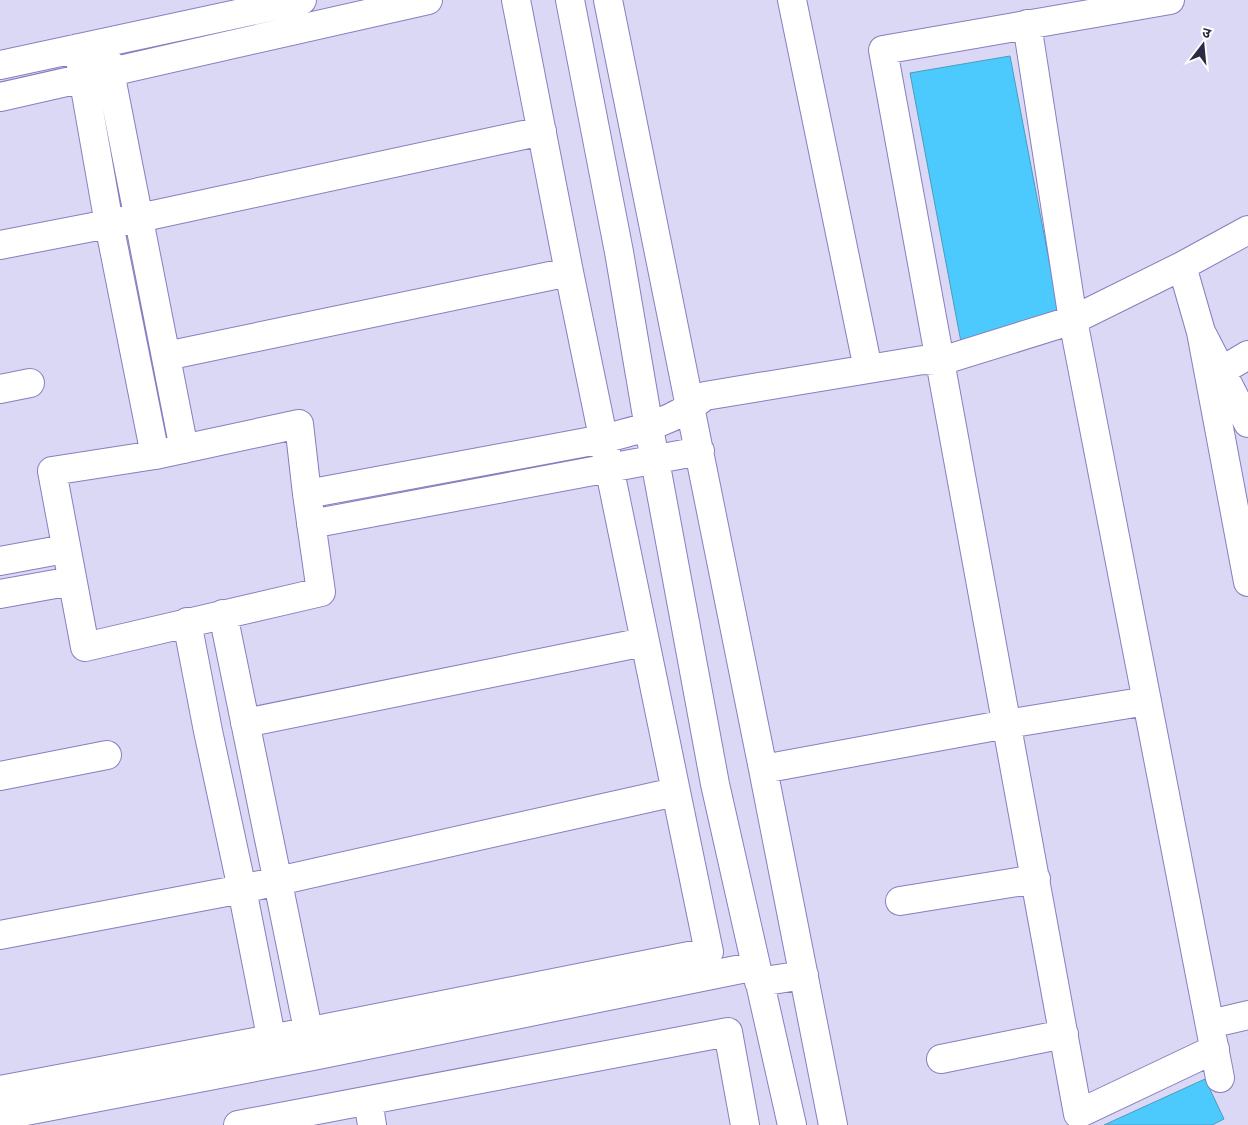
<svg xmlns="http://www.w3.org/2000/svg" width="1248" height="1125" font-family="'PT Sans','Noto Sans Devanagari',sans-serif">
  <rect width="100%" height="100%" fill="#dad8f5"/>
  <path fill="#4dcafd" stroke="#499cbf" d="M 1010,56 L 1059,313 L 961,342 L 910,73 Z
    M 1205,1079 L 1224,1119 L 1212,1125 L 1104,1125 Z"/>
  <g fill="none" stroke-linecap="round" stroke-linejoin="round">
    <defs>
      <path id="minor" d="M 570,0 L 619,252 L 649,428 L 715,784 L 792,1125
        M 608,0 L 763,769 L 833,1125
        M 792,0 L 868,369
        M 1170,0 L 883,50 L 1078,1114 L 1215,1049
        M 1027,24 L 1073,320 L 1220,1078
        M 103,43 L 110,72 L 184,449
        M 78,48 L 109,224 L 155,455
        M 0,65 L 302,0
        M 0,97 L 428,0
        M 0,245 L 139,218 L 542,131
        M 1182,266 L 1201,332 L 1248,423
        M 1201,332 L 1248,582
        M 166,356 L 569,272
        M 1221,371 L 1248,355
        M 0,389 L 30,383
        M 299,424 L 307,494 L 321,592 L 85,647 L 52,471 L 155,455 Z
        M 307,494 L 603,439 C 642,429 673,422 705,396 L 923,360 L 941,361 L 1073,320 L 1182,266 L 1248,230
        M 311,524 L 700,451
        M 0,561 L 65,549
        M 0,594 L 72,581
        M 223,614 L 312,1049
        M 187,622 L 208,731 L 242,889 L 275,1057
        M 245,723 L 644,642
        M 763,769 L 1007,724 L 1147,701
        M 0,776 L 107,755
        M 900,901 L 1036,879
        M 0,935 L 242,889 L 675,792
        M 759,982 L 804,975
        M 1210,1024 L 1248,1015
        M 941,1059 L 1064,1034
        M 0,1090 L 271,1039 L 709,952 L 569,272 L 516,0
        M 368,1101 L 372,1125
        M 0,1116 L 313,1056 L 756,966
        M 238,1125 L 728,1032 L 745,1125"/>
    </defs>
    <use href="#minor" stroke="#867fbf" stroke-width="30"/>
    <use href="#minor" stroke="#fff" stroke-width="28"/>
  </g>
  <g transform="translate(1203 45) rotate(16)" stroke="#fdfdfd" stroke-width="4" paint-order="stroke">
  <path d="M0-4L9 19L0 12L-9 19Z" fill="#2c2943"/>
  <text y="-8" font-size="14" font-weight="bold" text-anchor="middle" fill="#2c2943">उ</text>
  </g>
</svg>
